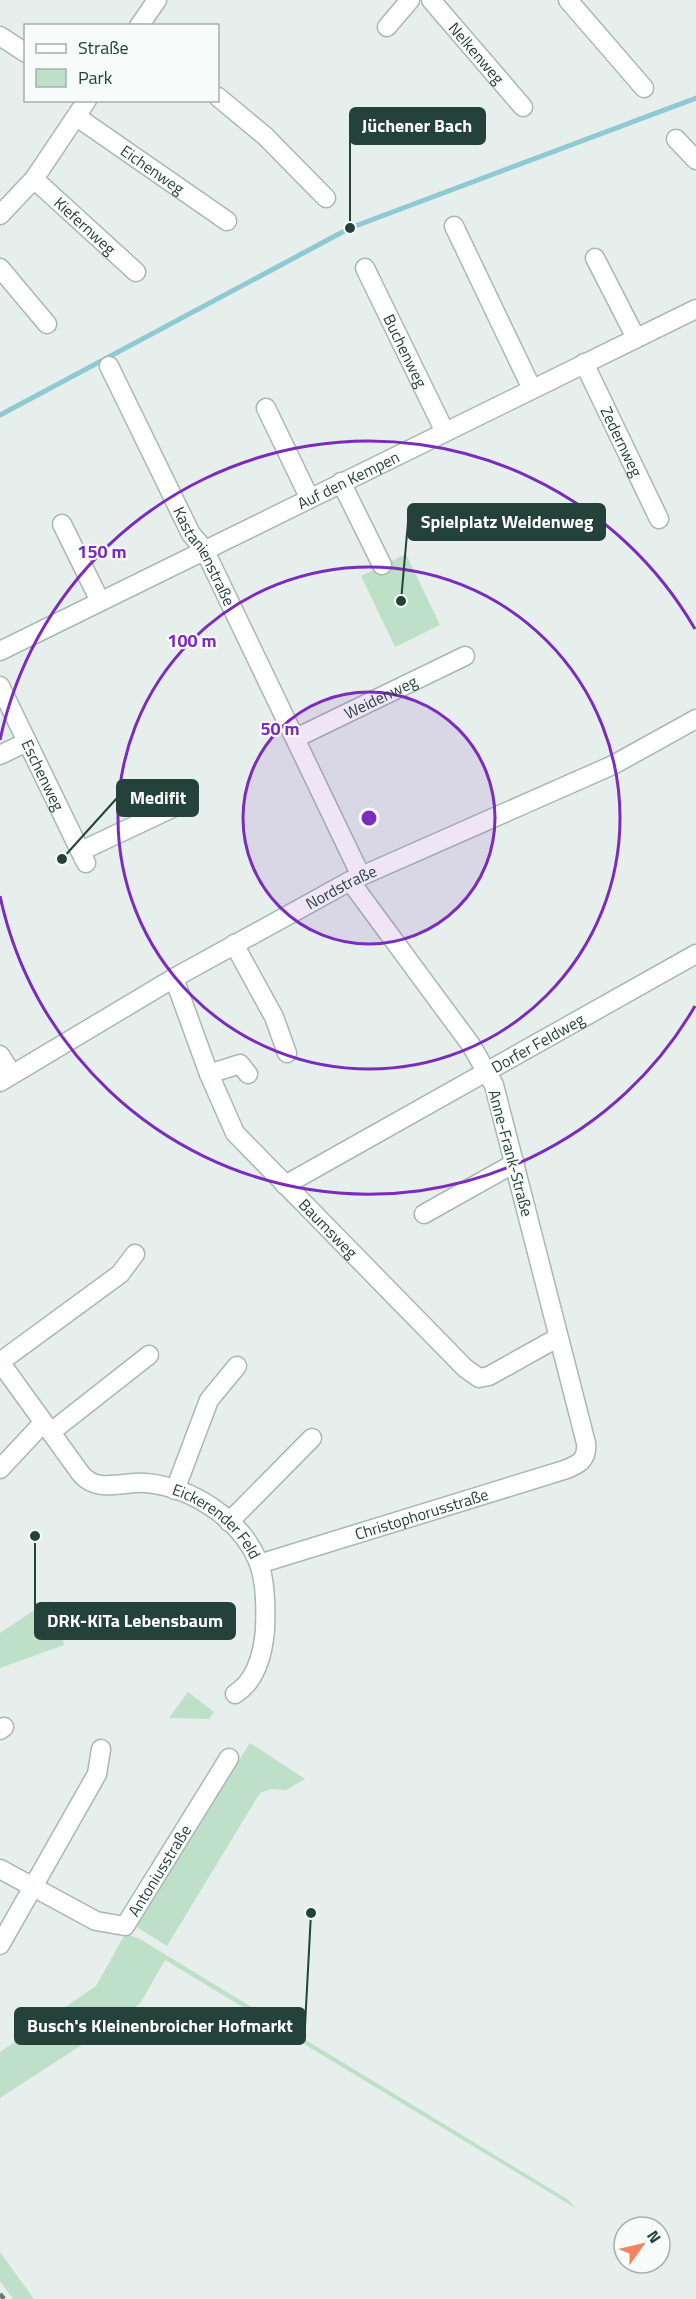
<svg xmlns="http://www.w3.org/2000/svg" width="696" height="2299" font-family="'Titillium Web',sans-serif">
  <rect width="100%" height="100%" fill="#e6efeb"/>
  <path fill="#bfe0c8" d="M 406,554 L 440,625 L 395,647 L 361,576 Z
    M 48,1601 L 57,1605 L 64,1645 L 0,1668 L 0,1633 Z
    M 188,1692 L 214,1712 L 209,1719 L 169,1718 Z
    M 250,1743 L 305,1779 L 286,1790 L 271,1789 L 260,1793 L 167,1946 L 132,1924 Z
    M 125,1934 L 140,1939 L 567,2199 L 577,2209 L 165,1960 L 141,2002 L 128,2015 L 0,2098 L 0,2052 L 96,1986 Z
    M 0,2252 L 34,2299 L 13,2299 L 0,2281 Z"/>
  <g fill="none" stroke-linecap="round" stroke-linejoin="round">
    <path stroke="#8ec9d4" stroke-width="5" d="M 0,415 L 350,228 L 696,98"/>
    <defs>
      <g id="minor">
        <path id="s1" d="M 431,0 L 523,107"/>
        <path d="M 568,0 L 644,88"/>
        <path d="M 139,26 L 157,0"/>
        <path d="M 387,27 L 410,0"/>
        <path d="M 0,36 L 26,53"/>
        <path d="M 218,97 L 265,136 L 326,198"/>
        <path id="s2" d="M 77,117 L 227,221"/>
        <path d="M 676,139 L 696,160"/>
        <path id="s3" d="M 34,179 L 136,272"/>
        <path d="M 0,215 L 34,179 L 87,100"/>
        <path d="M 454,226 L 532,389"/>
        <path d="M 595,258 L 636,338"/>
        <path d="M 0,268 L 47,324"/>
        <path id="s4" d="M 365,268 L 445,432"/>
        <path id="s5" d="M 584,363 L 659,519"/>
        <path id="s6" d="M 109,366 L 191,534 L 204,549 L 361,876"/>
        <path d="M 266,408 L 309,497"/>
        <path d="M 341,482 L 382,565"/>
        <path d="M 62,524 L 100,601"/>
        <path id="s7" d="M 0,651 L 696,309"/>
        <path id="s8" d="M 0,686 L 86,863"/>
        <path id="s9" d="M 296,738 L 465,656"/>
        <path d="M 0,755 L 27,742"/>
        <path d="M 81,851 L 183,803"/>
        <path d="M 234,944 L 274,1017 L 287,1053"/>
        <path id="s10" d="M 174,978 L 209,1074 L 235,1133 L 465,1368 L 479,1378 L 489,1376 L 557,1338"/>
        <path d="M 0,1055 L 12,1074"/>
        <path d="M 209,1074 L 240,1064 L 248,1074"/>
        <path id="s11" d="M 0,1082 L 174,978 L 350,881 L 613,765 L 696,719"/>
        <path id="s12" d="M 285,1185 L 696,954"/>
        <path d="M 424,1214 L 515,1163"/>
        <path id="s13" d="M 0,1362 L 81,1474 C 97,1494 124,1481 146,1483 C 191,1487 240,1518 258,1561 C 266,1581 266,1608 265,1630 C 263,1653 256,1681 235,1694"/>
        <path d="M 0,1362 L 120,1274 L 135,1254"/>
        <path d="M 51,1432 L 149,1355"/>
        <path d="M 0,1469 L 43,1423"/>
        <path d="M 175,1490 L 209,1400 L 237,1366"/>
        <path d="M 229,1522 L 312,1438"/>
        <path id="s14" d="M 259,1564 L 564,1470 C 578,1465 588,1460 586,1443 L 494,1085 L 471,1045 L 350,881"/>
        <path d="M 0,1730 L 4,1727"/>
        <path id="s15" d="M 0,1869 L 96,1921 L 125,1926 L 229,1758"/>
        <path d="M 0,1945 L 97,1774 L 101,1749"/>
      </g>
    </defs>
    <use href="#minor" stroke="#a8b8b2" stroke-width="21"/>
    <use href="#minor" stroke="#fff" stroke-width="18"/>
    <path stroke="#5f7d75" stroke-width="4.5" stroke-dasharray="12 6" stroke-linecap="butt" d="M 0,2294 L 4,2299"/>
  </g>
  <circle cx="369" cy="818" r="126" fill="#7b2cbf" fill-opacity=".12"/>
  <g fill="none" stroke="#7b2cbf" stroke-width="3">
    <circle cx="369" cy="818" r="126"/>
    <circle cx="369" cy="818" r="251"/>
    <path d="M695 1006A377 377 0 0 1 0 896M0 740A377 377 0 0 1 695 629"/>
  </g>
  <g text-anchor="middle" stroke-width="4.5" stroke-linejoin="round" paint-order="stroke">
    <g font-size="16" fill="#24423a" stroke="#f7fbf9">
      <text dy="6" stroke="none"><textPath href="#s1" startOffset="70">Nelkenweg</textPath></text>
      <text dy="6" stroke="none"><textPath href="#s2" startOffset="92">Eichenweg</textPath></text>
      <text dy="6" stroke="none"><textPath href="#s3" startOffset="69">Kiefernweg</textPath></text>
      <text dy="6" stroke="none"><textPath href="#s4" startOffset="92">Buchenweg</textPath></text>
      <text dy="6" stroke="none"><textPath href="#s5" startOffset="87">Zedernweg</textPath></text>
      <text dy="6" stroke="none"><textPath href="#s7" startOffset="388">Auf den Kempen</textPath></text>
      <text dy="6" stroke="none"><textPath href="#s6" startOffset="213">Kastanienstraße</textPath></text>
      <text dy="6" stroke="none"><textPath href="#s9" startOffset="94">Weidenweg</textPath></text>
      <text dy="6" stroke="none"><textPath href="#s8" startOffset="99">Eschenweg</textPath></text>
      <text dy="6" stroke="none"><textPath href="#s11" startOffset="393">Nordstraße</textPath></text>
      <text dy="6" stroke="none"><textPath href="#s12" startOffset="290">Dorfer Feldweg</textPath></text>
      <text transform="translate(511 1153) rotate(75)" y="6">Anne-Frank-Straße</text>
      <text dy="6" stroke="none"><textPath href="#s10" startOffset="300">Baumsweg</textPath></text>
      <text dy="6" stroke="none"><textPath href="#s14" startOffset="170">Christophorusstraße</textPath></text>
      <text dy="6" stroke="none"><textPath href="#s13" startOffset="290">Eickerender Feld</textPath></text>
      <text dy="6" stroke="none"><textPath href="#s15" startOffset="204">Antoniusstraße</textPath></text>
    </g>
  </g>
  <circle cx="369" cy="818" r="9" fill="#7b2cbf" stroke="#f7fbf9" stroke-width="3"/>
  <g font-size="18" text-anchor="middle" font-weight="bold" fill="#7b2cbf" stroke="#f7fbf9" stroke-width="4.5" stroke-linejoin="round" paint-order="stroke">
    <text x="102" y="558">150 m</text>
    <text x="192" y="647">100 m</text>
    <text x="280" y="735">50 m</text>
  </g>
  <path fill="none" stroke="#24423a" stroke-width="2" d="M350 228L350 126M401 601L408 522M62 859L117 798M35 1536L35 1621M311 1913L305 2026"/>
  <g fill="#24423a" stroke="#f7fbf9" stroke-width="2">
    <circle cx="350" cy="228" r="6"/>
    <circle cx="401" cy="601" r="6"/>
    <circle cx="62" cy="859" r="6"/>
    <circle cx="35" cy="1536" r="6"/>
    <circle cx="311" cy="1913" r="6"/>
  </g>
  <g fill="#24423a" stroke="#24423a" stroke-width="2">
    <rect x="350" y="108" width="135" height="36" rx="6"/>
    <rect x="408" y="504" width="197" height="36" rx="6"/>
    <rect x="117" y="780" width="81" height="36" rx="6"/>
    <rect x="35" y="1603" width="200" height="36" rx="6"/>
    <rect x="15" y="2008" width="290" height="36" rx="6"/>
  </g>
  <g font-size="18" text-anchor="middle" font-weight="bold" fill="#fff">
    <text x="417" y="132">Jüchener Bach</text>
    <text x="507" y="528">Spielplatz Weidenweg</text>
    <text x="158" y="804">Medifit</text>
    <text x="135" y="1627">DRK-KiTa Lebensbaum</text>
    <text x="160" y="2032">Busch's Kleinenbroicher Hofmarkt</text>
  </g>
  <rect x="24" y="24" width="195" height="78" fill="#f7fbf9" stroke="#a3b1ad" stroke-width="1.5"/>
  <rect x="36" y="44" width="30" height="9" fill="#ffffff" stroke="#a3b1ad" stroke-width="1.5"/>
  <text x="78" y="54" font-size="18" fill="#24423a">Straße</text>
  <rect x="36" y="69" width="30" height="18" fill="#bfe0c8" stroke="#a3b1ad" stroke-width="1.5"/>
  <text x="78" y="84" font-size="18" fill="#24423a">Park</text>
  <g transform="translate(642 2245) rotate(56)"><circle r="28" fill="#f7fbf9" stroke="#a3b1ad" stroke-width="1.5"/>
  <path d="M0-4.5L10 22L0 15L-10 22Z" fill="#f4845f"/>
  <text y="-9" font-size="16" font-weight="bold" text-anchor="middle" fill="#24423a">N</text>
  </g>
</svg>
